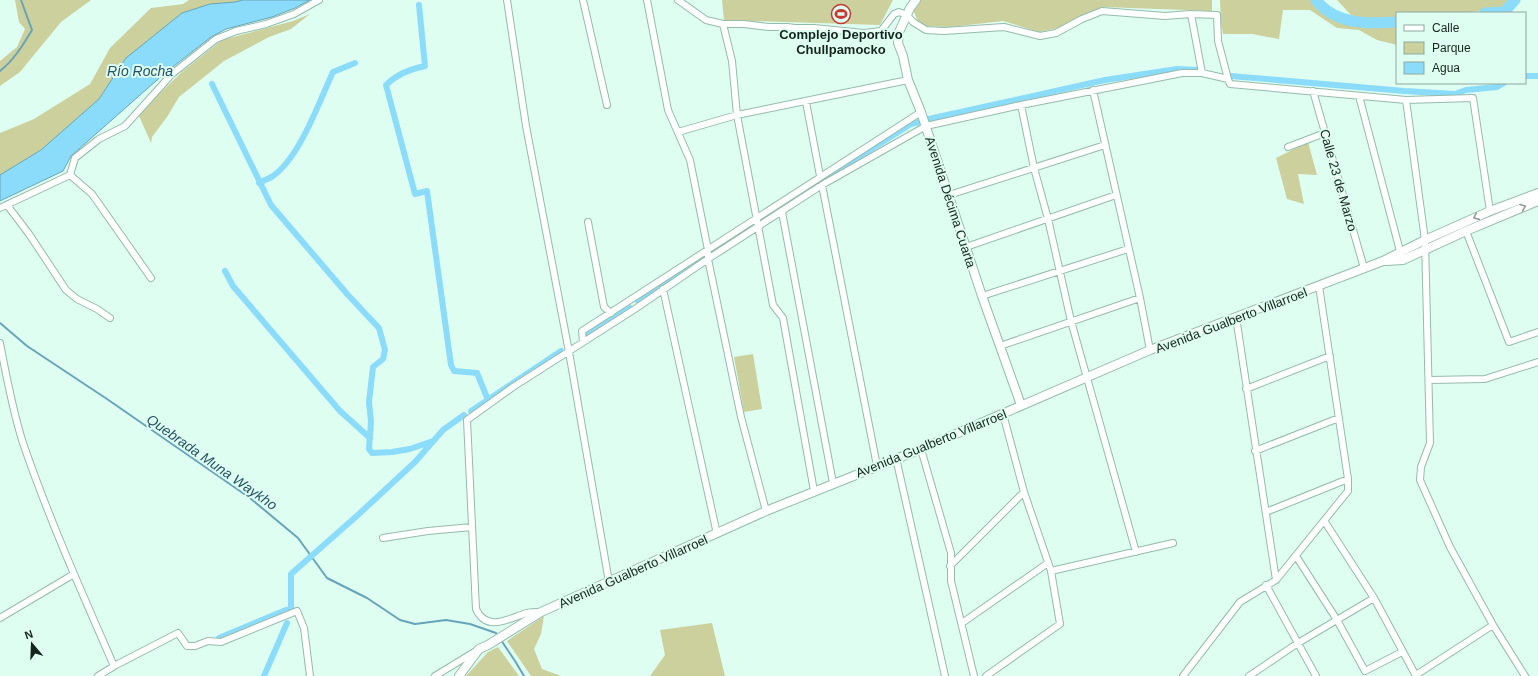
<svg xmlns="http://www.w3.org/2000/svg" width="1538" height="676" font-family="Arial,sans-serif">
  <rect width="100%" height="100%" fill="#defef1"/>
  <path fill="#cbd09d" d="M 15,0 L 91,0 L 61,22 L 20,72 L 0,86 L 0,61 L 17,47 L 25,29 L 19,22 Z
    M 189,0 L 243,0 L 235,2 L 126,58 L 99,99 L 41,150 L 0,175 L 0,133 L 34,119 L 90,84 L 110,48 L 151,8 L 183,4 Z
    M 722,0 L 893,0 L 880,25 L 724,20 Z
    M 921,0 L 1212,0 L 1212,11 L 1104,7 L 1084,14 L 1064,27 L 1039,32 L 1003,21 L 950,27 L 920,26 L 913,10 Z
    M 1220,0 L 1312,0 C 1332,29 1365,28 1397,26 L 1397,45 L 1377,40 L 1359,30 L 1337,28 L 1310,10 L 1283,10 L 1279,39 L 1252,34 L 1223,34 L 1221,23 Z
    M 1337,0 L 1510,0 L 1503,9 L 1459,13 L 1397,13 L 1397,19 L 1369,20 L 1351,15 Z
    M 310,14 L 291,29 L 269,37 L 224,61 L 179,97 L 167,117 L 152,137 L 151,143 L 139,116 L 160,93 L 183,71 L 222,40 L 293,21 Z
    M 1308,142 L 1317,175 L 1298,174 L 1304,204 L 1287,199 L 1276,158 Z
    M 753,354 L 762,409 L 744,412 L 734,357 Z
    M 544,616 L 541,634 L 534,649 L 542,669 L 561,676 L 531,676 L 507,641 Z
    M 712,623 L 725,676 L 650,676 L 665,655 L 660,630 Z
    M 498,647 L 519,676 L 466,676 L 488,652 Z"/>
  <path fill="#8bdbfb" stroke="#68a4b9" d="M 243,0 L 310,0 L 295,8 L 272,17 L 226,29 L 211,37 L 165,73 L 71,156 L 63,171 L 0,201 L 0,175 L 41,150 L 99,99 L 126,58 L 182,13 L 210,4 L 235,2 Z"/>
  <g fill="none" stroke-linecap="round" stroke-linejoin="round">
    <path stroke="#68a4b9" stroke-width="2" d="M 0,71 C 14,60 23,45 32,30 L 21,0
      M 0,323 L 27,346 L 107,399 L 250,498 L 298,538 L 327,578 L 367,598 L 400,620 L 415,624 L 446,620 L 470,624 L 496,633 L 498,636
      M 501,640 L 515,661 L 524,676"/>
    <path stroke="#8bdbfb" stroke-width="6" d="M 419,5 L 425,66 C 410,69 397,74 386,85 L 415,194 L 427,191 L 451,365 L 454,371 L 477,373 L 488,400
      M 1231,76 L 1404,91 L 1455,94 L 1466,90 L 1497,87 L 1504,83
      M 1525,76 L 1538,76
      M 212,84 L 271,205 L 348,295 L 379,328 L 385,350 L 383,359 L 373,367 L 369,402 L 371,422 L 369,449 L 372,453 L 392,452 L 410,449 L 433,441
      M 929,119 L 1105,80 L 1177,69 L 1198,70
      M 259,183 C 264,180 269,179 273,176 C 300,157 319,102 333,72 L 355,63
      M 762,218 L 911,124 L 920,122
      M 713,250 L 754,224
      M 225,271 L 233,286 L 340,411 L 370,438
      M 638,301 L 705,255
      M 587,334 L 629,307
      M 471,411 L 561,351
      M 291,612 L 291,574 L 359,514 L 415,462 L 443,430 L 464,415
      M 219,638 L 286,610 L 292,609
      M 264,676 L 287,623"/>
    <path stroke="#8bdbfb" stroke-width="11" d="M 1316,0 C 1336,25 1368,24 1397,22
      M 1485,13 L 1504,12 L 1515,0"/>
    <defs>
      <path id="street" d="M 507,0 L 526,126 L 569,352 L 609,582
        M 583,0 L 607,105
        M 647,0 L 668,110 L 690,160 L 708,250 L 708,259 L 741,417 L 766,511
        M 678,0 L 706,20 L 723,24 L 744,24 L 769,27 L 787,27 L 795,28 L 814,28 L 864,33 L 881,31 L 894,14 L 899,12 L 907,15 L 913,22 L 926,30 L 944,31 L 1004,27 L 1040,36 L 1056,33 L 1082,19 L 1102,11 L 1165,16 L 1191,14 L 1217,15 L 1218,41 L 1228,79
        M 1191,14 L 1202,73
        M 723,24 L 732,61 L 737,115 L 773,305 L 783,318 L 814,491
        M 1093,90 L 1140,298 L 1150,350
        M 1313,91 L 1364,268
        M 1359,96 L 1400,251
        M 1406,100 L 1425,240 L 1430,443 L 1421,467 L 1420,480 L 1450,547 L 1493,625 L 1525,676
        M 806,102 L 820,176
        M 1021,105 L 1034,168 L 1048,219 L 1071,321 L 1136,552
        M 678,132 L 737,115 L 908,80
        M 1288,147 L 1325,133
        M 70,175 L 92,194 L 151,278
        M 822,185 L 877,466
        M 949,195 L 1105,145
        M 7,205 L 29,234 L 66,290 L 77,299 L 97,309 L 110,318
        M 0,208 L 70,175 L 75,158 L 99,139 L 125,126 L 172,74 L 216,39 L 236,31 L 266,24 L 294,14 L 319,0
        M 782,212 L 833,483
        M 588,222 L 604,307 L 611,313
        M 1466,231 L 1509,342 L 1538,332
        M 966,247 L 1116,195
        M 663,289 L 717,534
        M 982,296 L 1128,249
        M 1236,317 L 1276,580
        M 583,342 L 582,331 L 921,112
        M 0,343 C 6,375 13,412 23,443 C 49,519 82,593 114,666
        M 1000,346 L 1140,298
        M 1429,380 L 1485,379 L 1538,362
        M 1246,389 L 1330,356
        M 921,449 L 951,553 L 951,581 L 974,676
        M 1255,451 L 1339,418
        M 896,458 L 945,676
        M 1266,512 L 1348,479
        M 1325,522 L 1374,598 L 1416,676
        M 383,538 L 428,531 L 472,527
        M 1296,556 L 1337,620 L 1365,671 L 1402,652
        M 950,566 L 1024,492
        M 1051,571 L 1173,543
        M 1266,585 L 1316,676
        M 539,612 C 535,612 531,612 527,613 C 509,618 487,633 476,609 L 467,420 L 513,387 L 635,309 L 708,259 L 822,185 L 926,126 L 1021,105 L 1182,73 L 1202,73 L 1228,79 L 1230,84 L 1406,100 L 1473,98 L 1490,211
        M 0,618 L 74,574
        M 962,623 L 1048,563
        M 1416,675 L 1493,625
        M 98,676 L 116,665 L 178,633 L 187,646 L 195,646 L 208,641 L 221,642 L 297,611 L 304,628 L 310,676
        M 435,676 L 476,651
        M 986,676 L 1060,624 L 1051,571 L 1024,492 L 1003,414
        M 1183,676 L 1240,602 L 1276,580 L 1348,491 L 1348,479 L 1319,286
        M 1249,676 L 1298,643 L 1374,598"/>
      <path id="secondary" d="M 916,0 L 910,8 L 899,32 L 898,43 L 903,56 L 908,80 L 921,112 L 982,296 L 1021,405
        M 1386,261 L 1403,260 L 1466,231 L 1538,201
        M 459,676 L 479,649 L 488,645 L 541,612 L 766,511 L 921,449 L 1150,350 L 1383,261 L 1425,240 L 1490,211 L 1538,193"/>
    </defs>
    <use href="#street" stroke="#94bbab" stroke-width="8"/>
    <use href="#secondary" stroke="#94bbab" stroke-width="10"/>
    <use href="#street" stroke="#fff" stroke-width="6"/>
    <use href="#secondary" stroke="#fff" stroke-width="8"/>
  </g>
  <defs><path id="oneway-chevron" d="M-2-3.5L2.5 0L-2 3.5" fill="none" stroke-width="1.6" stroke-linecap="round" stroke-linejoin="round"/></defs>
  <g stroke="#969c9a">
    <use href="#oneway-chevron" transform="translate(1523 207) rotate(-22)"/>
    <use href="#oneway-chevron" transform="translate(1476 217) rotate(156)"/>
  </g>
  <defs>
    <symbol id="stadium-ring" viewBox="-11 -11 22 22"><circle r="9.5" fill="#defef1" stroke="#c63832" stroke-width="1.5"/><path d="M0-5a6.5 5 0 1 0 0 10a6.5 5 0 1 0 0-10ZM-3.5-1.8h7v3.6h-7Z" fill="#c63832"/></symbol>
  </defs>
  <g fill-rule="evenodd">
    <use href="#stadium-ring" x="830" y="3" width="22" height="22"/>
  </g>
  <g text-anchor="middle" stroke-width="4" stroke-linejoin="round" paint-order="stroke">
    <g font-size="13" font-weight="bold" fill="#15241f" stroke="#defef1">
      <text x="841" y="39">Complejo Deportivo<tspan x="841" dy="15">Chullpamocko</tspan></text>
    </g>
    <g font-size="13" fill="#15241f" stroke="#defef1">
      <text transform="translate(1339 180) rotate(74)" y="5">Calle 23 de Marzo</text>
      <text transform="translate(951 202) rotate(72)" y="5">Avenida Décima Cuarta</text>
      <text transform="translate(1231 320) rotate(-21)" y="5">Avenida Gualberto Villarroel</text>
      <text transform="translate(931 443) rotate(-22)" y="5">Avenida Gualberto Villarroel</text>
      <text transform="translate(633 571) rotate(-24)" y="5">Avenida Gualberto Villarroel</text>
    </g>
    <g font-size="14" font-style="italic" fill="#255264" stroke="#defef1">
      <text x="140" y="76">Río Rocha</text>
      <text transform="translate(212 462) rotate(35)" y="5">Quebrada Muna Waykho</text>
    </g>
  </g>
  <rect x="1396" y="12" width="130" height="72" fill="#defef1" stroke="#8ea79d"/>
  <rect x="1404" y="25" width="20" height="6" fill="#ffffff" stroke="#8ea79d"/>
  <text x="1432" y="32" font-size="12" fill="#15241f">Calle</text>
  <rect x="1404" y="42" width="20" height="12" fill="#cbd09d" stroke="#8ea79d"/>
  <text x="1432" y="52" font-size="12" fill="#15241f">Parque</text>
  <rect x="1404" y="62" width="20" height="12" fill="#8bdbfb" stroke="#8ea79d"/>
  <text x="1432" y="72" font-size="12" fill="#15241f">Agua</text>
  <g transform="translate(32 644) rotate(341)" stroke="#defef1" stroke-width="3" paint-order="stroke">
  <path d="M0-3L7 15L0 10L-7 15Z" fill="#15241f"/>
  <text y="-6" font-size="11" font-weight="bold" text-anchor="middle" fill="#15241f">N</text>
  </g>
</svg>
